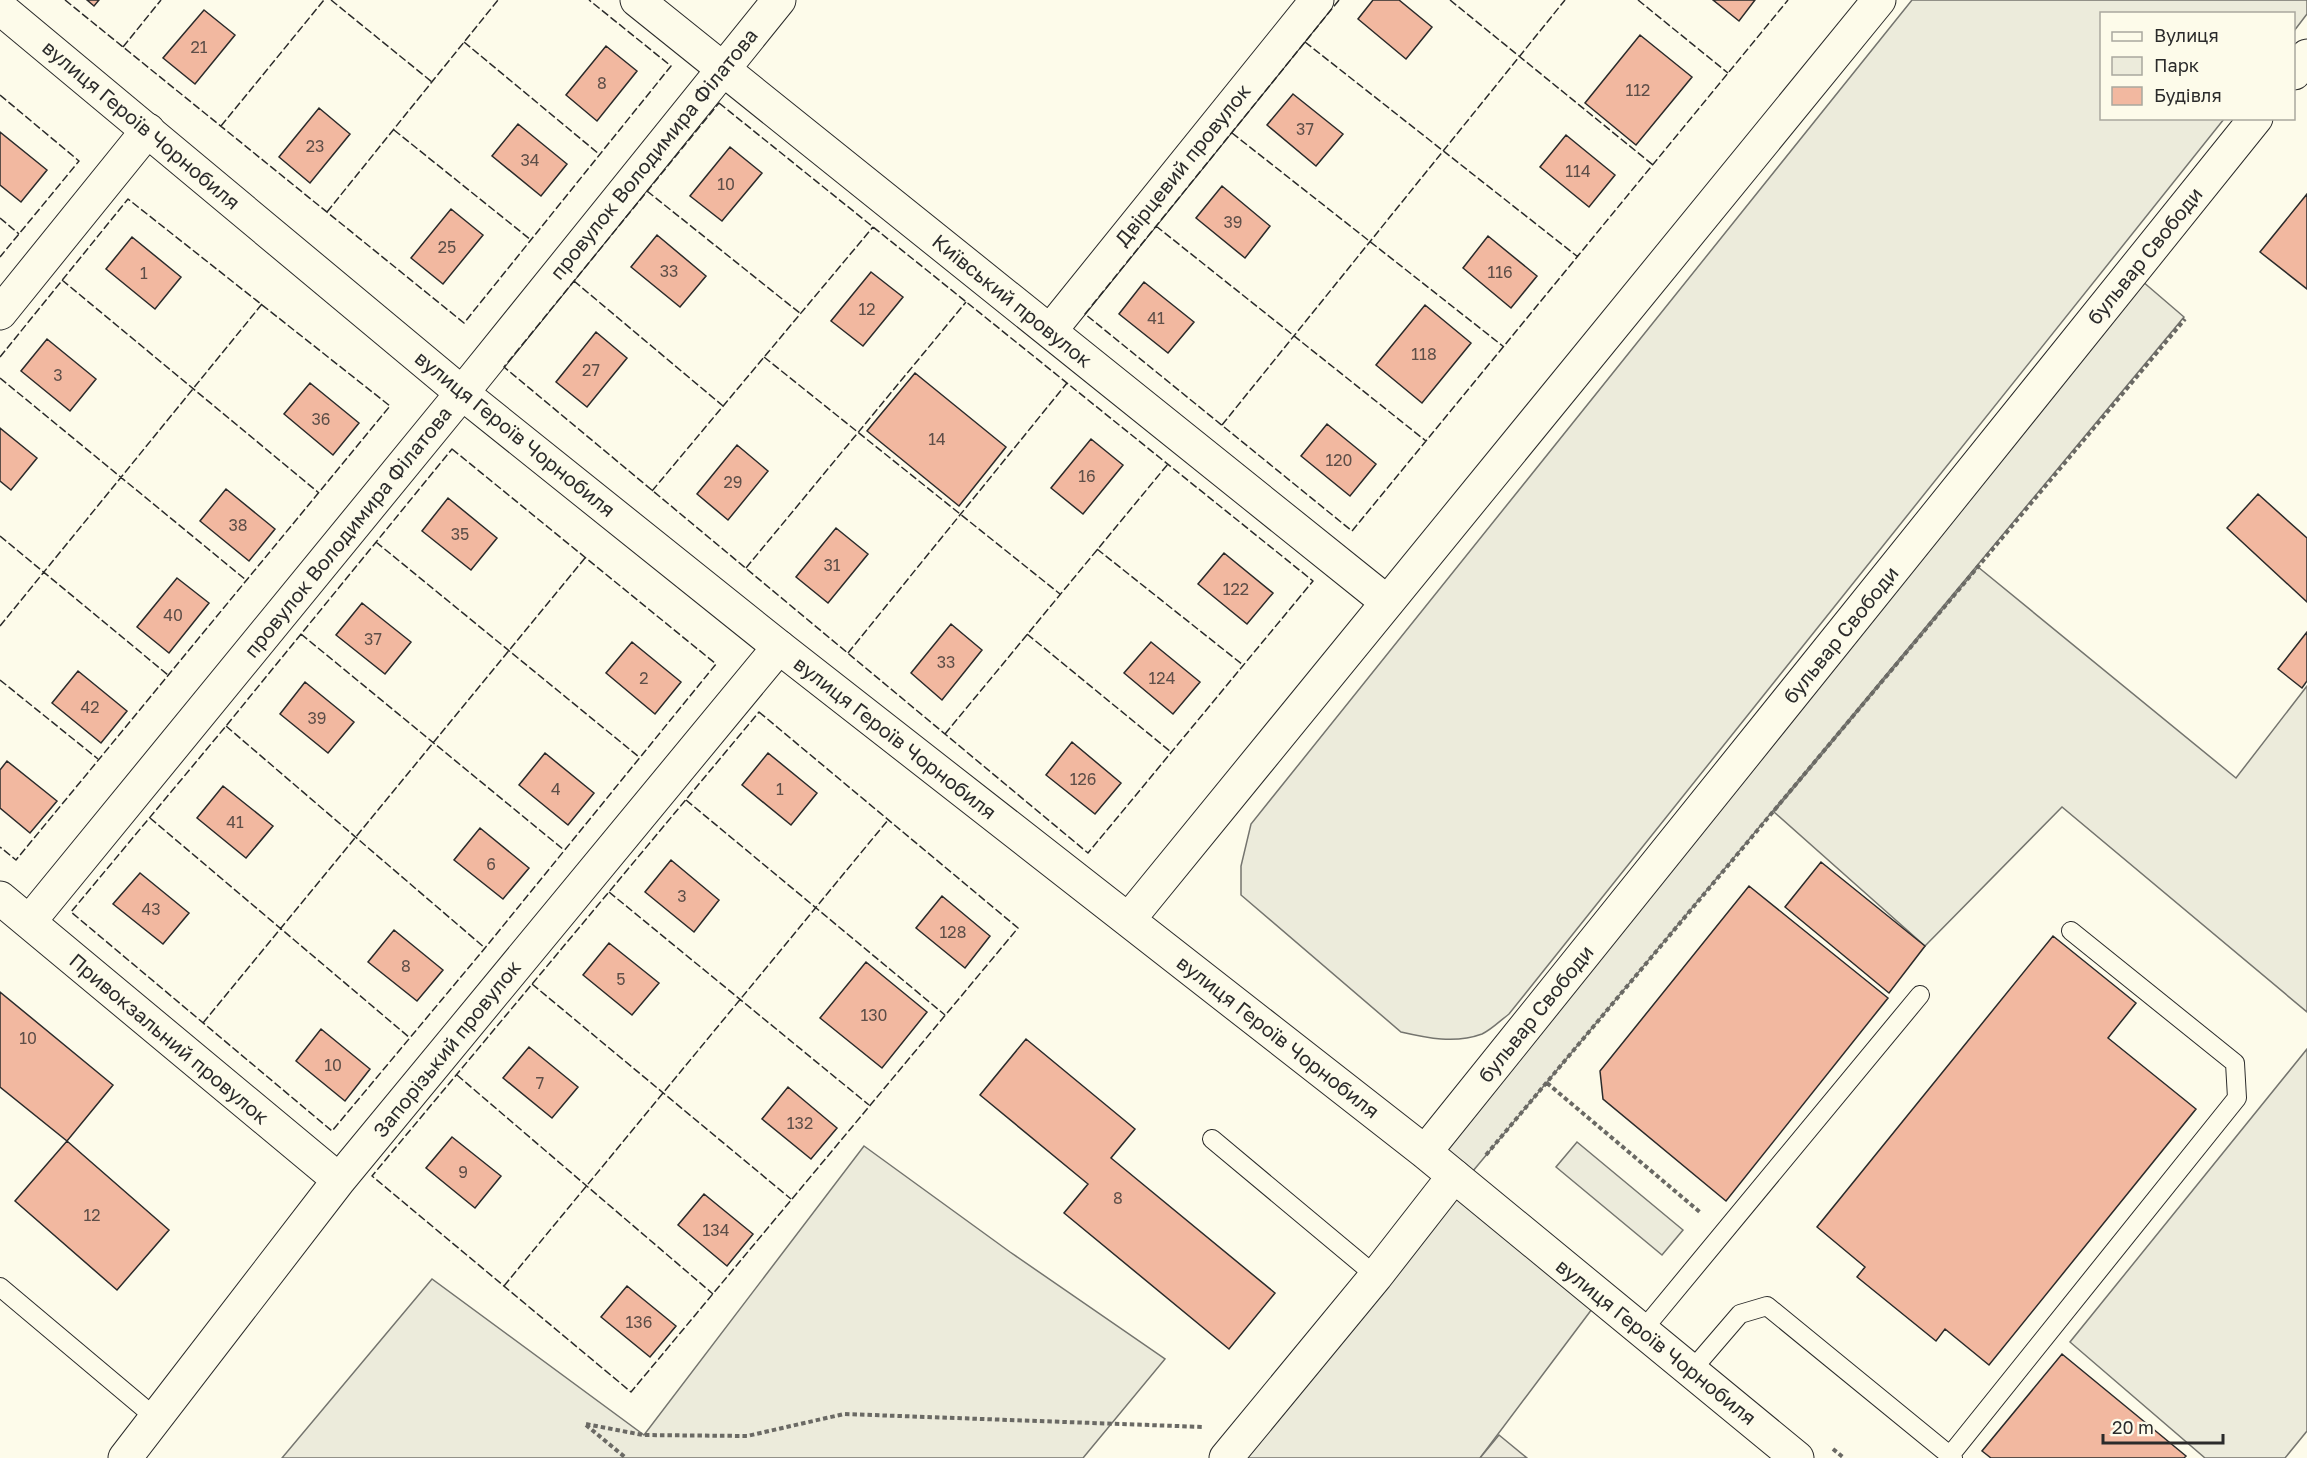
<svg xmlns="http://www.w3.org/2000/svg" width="2307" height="1458" font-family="'Golos Text',sans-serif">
  <rect width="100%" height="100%" fill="#fdfbea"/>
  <path fill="#ecebdb" stroke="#74746e" stroke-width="1.5" d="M 1912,0 L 2307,0 L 2307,14 L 2294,31 L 2294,14 L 2102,14 L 2102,118 L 2224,119 L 1509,1014 C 1501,1020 1491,1030 1482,1034 C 1455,1044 1427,1038 1401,1032 L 1241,895 L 1241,866 L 1251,824 Z
    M 2135,275 L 2184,317 L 1463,1183 L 1601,1297 L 1480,1458 L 1241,1458 L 1462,1184 L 1425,1152 Z
    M 1978,567 L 2236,778 L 2307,686 L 2307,1012 L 2062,807 L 1925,946 L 1774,812 Z
    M 2307,1049 L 2307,1431 L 2285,1458 L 2205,1458 L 2070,1342 Z
    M 1577,1142 L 1683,1230 L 1662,1255 L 1556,1167 Z
    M 864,1146 L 1010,1252 L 1165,1359 L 1083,1458 L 282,1458 L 432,1279 L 644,1435 Z"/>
  <path fill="#eceadb" stroke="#74746e" stroke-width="1.5" d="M 1499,1435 L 1527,1458 L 1480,1458 Z"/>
  <path fill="#f2b8a0" stroke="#2b2b2b" stroke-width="1.5" d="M 87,0 L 99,0 L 94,6 Z
    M 1373,0 L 1399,0 L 1432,27 L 1406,59 L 1358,19 Z
    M 1713,0 L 1755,0 L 1739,21 Z
    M 204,10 L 235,35 L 195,84 L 163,58 Z
    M 1640,35 L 1692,77 L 1636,145 L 1585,103 Z
    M 606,46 L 637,71 L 597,121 L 566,95 Z
    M 1293,94 L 1343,134 L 1316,166 L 1267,125 Z
    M 319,108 L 350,134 L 310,183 L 279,157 Z
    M 518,124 L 567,164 L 541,196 L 492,156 Z
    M 0,132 L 47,170 L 21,202 L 0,185 Z
    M 1566,135 L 1615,175 L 1589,207 L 1540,167 Z
    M 730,147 L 762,173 L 722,221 L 690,196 Z
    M 1222,186 L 1270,226 L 1245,258 L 1196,218 Z
    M 2307,194 L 2307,289 L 2260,252 Z
    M 451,209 L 483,235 L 443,284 L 411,258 Z
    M 657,235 L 706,276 L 680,307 L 631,267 Z
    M 1488,236 L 1537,276 L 1511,308 L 1463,268 Z
    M 132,237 L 181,277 L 155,309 L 106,269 Z
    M 871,272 L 903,297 L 863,346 L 831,321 Z
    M 1144,282 L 1194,322 L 1168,353 L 1119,314 Z
    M 1425,305 L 1471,343 L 1422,403 L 1376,365 Z
    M 596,332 L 627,358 L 587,407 L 556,382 Z
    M 47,339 L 96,379 L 70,411 L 21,371 Z
    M 915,373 L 1006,447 L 959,506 L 867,431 Z
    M 310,383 L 359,423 L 333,455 L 284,414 Z
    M 1327,424 L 1376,464 L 1350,496 L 1301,456 Z
    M 0,428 L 37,458 L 11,490 L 0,481 Z
    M 1091,439 L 1123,465 L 1083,514 L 1051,488 Z
    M 737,445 L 768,471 L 728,520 L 697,494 Z
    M 226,489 L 275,529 L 249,561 L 200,521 Z
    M 2258,494 L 2307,538 L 2307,602 L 2227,528 Z
    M 448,498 L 497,538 L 471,570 L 422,531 Z
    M 836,528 L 868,554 L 828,603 L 796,577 Z
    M 1224,553 L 1273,593 L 1247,624 L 1198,584 Z
    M 177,578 L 209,603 L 169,653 L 137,627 Z
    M 362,603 L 411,642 L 385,674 L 336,635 Z
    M 951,624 L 982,650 L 942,700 L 911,673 Z
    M 2307,632 L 2307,681 L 2302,688 L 2278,669 Z
    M 632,642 L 681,682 L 655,714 L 606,673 Z
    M 1151,642 L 1200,682 L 1173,714 L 1124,673 Z
    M 78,671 L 127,711 L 101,743 L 52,703 Z
    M 305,682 L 354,722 L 328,753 L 280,714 Z
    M 1072,742 L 1121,783 L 1095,814 L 1046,775 Z
    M 545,753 L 594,793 L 568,825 L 519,785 Z
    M 768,753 L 817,793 L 791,825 L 742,785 Z
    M 7,761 L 57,801 L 30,833 L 0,808 L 0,770 Z
    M 223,786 L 273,826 L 246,858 L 197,818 Z
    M 480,828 L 529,868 L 503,899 L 454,860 Z
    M 671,860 L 719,900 L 694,932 L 645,892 Z
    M 1821,862 L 1925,946 L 1889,993 L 1785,907 Z
    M 140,873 L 189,913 L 163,944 L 113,904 Z
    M 1749,886 L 1888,998 L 1726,1201 L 1603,1099 L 1600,1071 Z
    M 942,896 L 990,936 L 965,968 L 916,928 Z
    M 394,930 L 443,970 L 417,1001 L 368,962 Z
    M 2053,936 L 2136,1003 L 2108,1038 L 2196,1109 L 1989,1365 L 1945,1329 L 1936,1341 L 1857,1277 L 1865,1267 L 1817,1227 Z
    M 609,943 L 659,983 L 632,1015 L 583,975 Z
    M 866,962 L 927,1012 L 882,1068 L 820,1018 Z
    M 0,992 L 113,1085 L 67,1141 L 0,1087 Z
    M 321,1029 L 370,1069 L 345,1101 L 296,1061 Z
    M 1026,1039 L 1135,1129 L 1111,1158 L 1275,1293 L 1229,1349 L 1064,1213 L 1088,1184 L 980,1095 Z
    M 529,1047 L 578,1087 L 552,1118 L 503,1078 Z
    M 788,1087 L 837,1128 L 811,1159 L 762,1119 Z
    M 452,1137 L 501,1176 L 475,1208 L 426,1168 Z
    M 67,1141 L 169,1230 L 117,1290 L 15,1201 Z
    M 704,1194 L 753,1234 L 727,1266 L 678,1225 Z
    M 627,1286 L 676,1326 L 650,1357 L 601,1317 Z
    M 2062,1354 L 2186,1456 L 2184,1458 L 1991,1458 L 1982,1451 Z"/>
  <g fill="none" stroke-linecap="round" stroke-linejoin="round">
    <defs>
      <path id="service" d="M 1212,1139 L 1376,1276
        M 0,1287 L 157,1419
        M 1642,1331 L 1920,995
        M 1691,1371 L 1740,1314 L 1767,1306 L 1953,1458
        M 1948,1458 L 2237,1098 L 2235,1063 L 2071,931"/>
      <path id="minor" d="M 637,0 L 1387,602
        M 0,313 L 148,130
        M 1050,331 L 1317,0
        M 0,898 L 339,1180
        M 29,922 L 462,393 L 779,0
        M 125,1458 L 339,1180 L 779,647
        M 1226,1458 L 1376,1276 L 1454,1176"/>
      <path id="tertiary" d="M 0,8 L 462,393 L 779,647 L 1425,1152 L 1797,1458
        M 2294,73 L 2307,56
        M 1129,919 L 1879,0
        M 1425,1152 L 2256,118"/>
    </defs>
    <use href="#service" stroke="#2b2b2b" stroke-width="20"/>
    <use href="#minor" stroke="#2b2b2b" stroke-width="35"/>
    <use href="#tertiary" stroke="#2b2b2b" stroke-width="35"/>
    <path stroke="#6a6964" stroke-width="4" stroke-dasharray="4.5 3" stroke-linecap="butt" d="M 1547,1083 L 1701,1213
      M 1486,1155 L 2185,319
      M 586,1424 L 643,1435 L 747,1436 L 844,1414 L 1204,1427
      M 586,1425 L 626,1458
      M 1833,1449 L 1844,1458"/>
    <use href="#service" stroke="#fdfbea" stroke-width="18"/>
    <use href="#minor" stroke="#fdfbea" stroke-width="33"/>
    <use href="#tertiary" stroke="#fdfbea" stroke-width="33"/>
    <path stroke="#2b2b2b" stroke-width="1.5" stroke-dasharray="8 3" stroke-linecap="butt" d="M 65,0 L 464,323 L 671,66 L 589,0
      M 331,0 L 432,82
      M 1339,0 L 1085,314 L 1352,531 L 1788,0
      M 1450,0 L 1653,165
      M 1638,0 L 1728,73
      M 464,42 L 599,154
      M 1305,42 L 1578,257
      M 123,47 L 161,0
      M 0,95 L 79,161 L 0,257
      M 719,103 L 1313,581 L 1088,853 L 504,367 Z
      M 221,126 L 324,0
      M 394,130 L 531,240
      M 1232,133 L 1504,347
      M 647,191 L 801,314
      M 327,212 L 498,0
      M 0,218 L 19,234
      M 1156,226 L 1426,441
      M 62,280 L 319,493
      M 574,281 L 723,406
      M 0,357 L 128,199 L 390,406 L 16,860 L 0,847
      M 764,357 L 1060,594
      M 0,378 L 246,580
      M 1222,425 L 1565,0
      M 452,449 L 716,664 L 485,948 L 332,1131 L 71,912 L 226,726 Z
      M 652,491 L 873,227
      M 0,536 L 168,675
      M 376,542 L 639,757
      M 1097,549 L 1243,665
      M 746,568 L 966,302
      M 0,626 L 262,304
      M 301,634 L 564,850
      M 1027,634 L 1171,752
      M 848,653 L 1067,383
      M 0,680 L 98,759
      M 759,712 L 1018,928 L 631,1392 L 372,1176 Z
      M 226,726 L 485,948
      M 945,734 L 1168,464
      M 686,800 L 945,1015
      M 150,818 L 410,1038
      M 609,892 L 869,1105
      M 532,984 L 791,1199
      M 203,1023 L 585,558
      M 457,1075 L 713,1294
      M 504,1286 L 888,820"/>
  </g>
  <g text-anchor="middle" stroke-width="4.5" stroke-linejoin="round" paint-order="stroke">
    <g font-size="16" fill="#5d4e48">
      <text x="199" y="53">21</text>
      <text x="602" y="89">8</text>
      <text x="1638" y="96">112</text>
      <text x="1305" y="135">37</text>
      <text x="315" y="152">23</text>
      <text x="530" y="166">34</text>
      <text x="1578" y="177">114</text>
      <text x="726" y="190">10</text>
      <text x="1233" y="228">39</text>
      <text x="447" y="253">25</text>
      <text x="669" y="277">33</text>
      <text x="1500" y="278">116</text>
      <text x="144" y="279">1</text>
      <text x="867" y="315">12</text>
      <text x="1156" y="324">41</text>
      <text x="1424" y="360">118</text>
      <text x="591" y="376">27</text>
      <text x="58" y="381">3</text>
      <text x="321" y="425">36</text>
      <text x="937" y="445">14</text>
      <text x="1339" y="466">120</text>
      <text x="1087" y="482">16</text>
      <text x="733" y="488">29</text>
      <text x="238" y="531">38</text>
      <text x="460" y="540">35</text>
      <text x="832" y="571">31</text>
      <text x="1236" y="595">122</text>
      <text x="173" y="621">40</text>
      <text x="373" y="645">37</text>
      <text x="946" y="668">33</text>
      <text x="644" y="684">2</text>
      <text x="1162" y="684">124</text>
      <text x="90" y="713">42</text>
      <text x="317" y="724">39</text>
      <text x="1083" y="785">126</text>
      <text x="556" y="795">4</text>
      <text x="780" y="795">1</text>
      <text x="235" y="828">41</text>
      <text x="491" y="870">6</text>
      <text x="682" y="902">3</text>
      <text x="151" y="915">43</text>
      <text x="953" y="938">128</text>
      <text x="406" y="972">8</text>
      <text x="621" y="985">5</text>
      <text x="874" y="1021">130</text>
      <text x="28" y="1044">10</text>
      <text x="333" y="1071">10</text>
      <text x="540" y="1089">7</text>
      <text x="800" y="1129">132</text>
      <text x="463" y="1178">9</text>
      <text x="1118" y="1204">8</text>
      <text x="92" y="1221">12</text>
      <text x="716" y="1236">134</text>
      <text x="639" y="1328">136</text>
    </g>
    <g font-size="20" fill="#2b2b2b" stroke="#fdfbea">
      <text transform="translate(141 125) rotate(40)" y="7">вулиця Героїв Чорнобиля</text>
      <text transform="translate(654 154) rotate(-51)" y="7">провулок Володимира Філатова</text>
      <text transform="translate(1183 165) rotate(-51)" y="7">Двірцевий провулок</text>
      <text transform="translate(2145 256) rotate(-51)" y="7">бульвар Свободи</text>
      <text transform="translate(1012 301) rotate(39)" y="7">Київський провулок</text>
      <text transform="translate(515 434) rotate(39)" y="7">вулиця Героїв Чорнобиля</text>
      <text transform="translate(348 532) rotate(-51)" y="7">провулок Володимира Філатова</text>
      <text transform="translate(1841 635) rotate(-51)" y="7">бульвар Свободи</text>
      <text transform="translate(895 738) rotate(38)" y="7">вулиця Героїв Чорнобиля</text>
      <text transform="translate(1536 1014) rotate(-51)" y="7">бульвар Свободи</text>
      <text transform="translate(1278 1037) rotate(38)" y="7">вулиця Героїв Чорнобиля</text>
      <text transform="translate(169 1039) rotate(40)" y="7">Привокзальний провулок</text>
      <text transform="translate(447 1049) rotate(-51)" y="7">Запорізький провулок</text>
      <text transform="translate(1656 1342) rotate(39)" y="7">вулиця Героїв Чорнобиля</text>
    </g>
  </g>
  <rect x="2100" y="12" width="195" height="108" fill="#fdfbea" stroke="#a9a89e" stroke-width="1.5"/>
  <rect x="2112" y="32" width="30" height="9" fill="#fdfbea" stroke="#a9a89e" stroke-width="1.5"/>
  <text x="2154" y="42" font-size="18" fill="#2b2b2b">Вулиця</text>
  <rect x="2112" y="57" width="30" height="18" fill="#ecebdb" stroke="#a9a89e" stroke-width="1.5"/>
  <text x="2154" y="72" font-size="18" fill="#2b2b2b">Парк</text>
  <rect x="2112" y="87" width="30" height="18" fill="#f2b8a0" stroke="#a9a89e" stroke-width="1.5"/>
  <text x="2154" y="102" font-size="18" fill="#2b2b2b">Будівля</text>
  <path d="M2103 1434v9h120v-9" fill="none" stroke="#2b2b2b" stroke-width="3"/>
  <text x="2112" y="1434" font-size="18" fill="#2b2b2b" stroke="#fdfbea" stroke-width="4.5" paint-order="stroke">20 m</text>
</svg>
